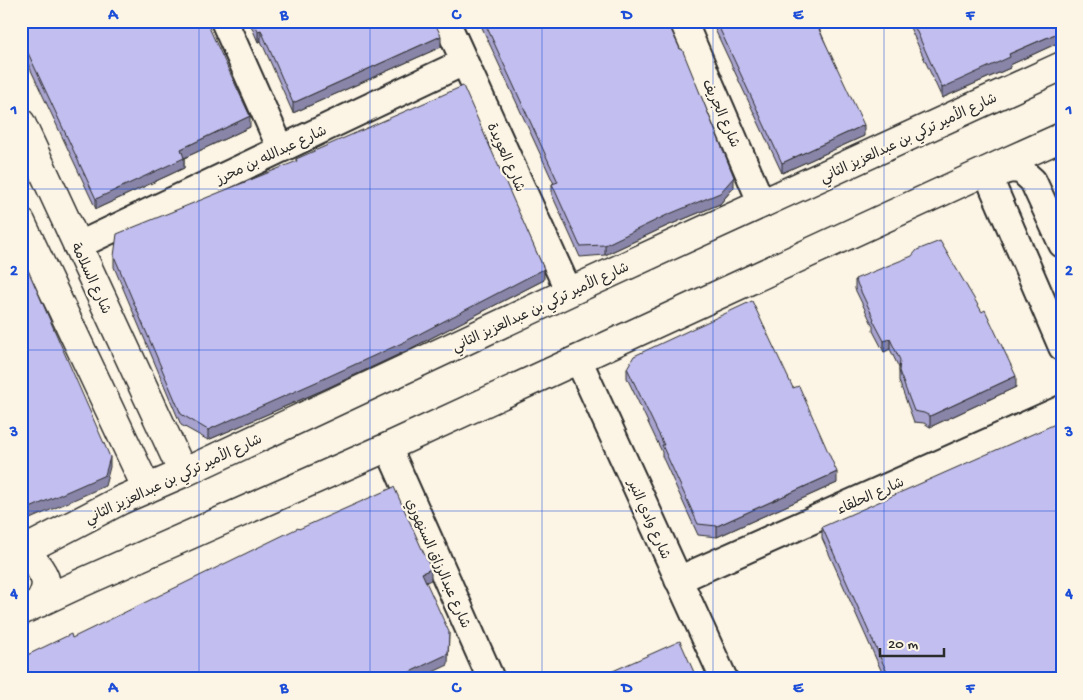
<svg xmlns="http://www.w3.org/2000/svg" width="1083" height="700" font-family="'Gochi Hand','Playpen Sans Arabic',sans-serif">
  <rect width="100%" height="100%" fill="#fcf5e5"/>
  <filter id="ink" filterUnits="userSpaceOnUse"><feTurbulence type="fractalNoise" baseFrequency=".02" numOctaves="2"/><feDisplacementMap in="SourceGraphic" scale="10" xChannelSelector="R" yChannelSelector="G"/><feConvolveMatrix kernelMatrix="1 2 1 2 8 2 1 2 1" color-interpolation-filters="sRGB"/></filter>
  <g filter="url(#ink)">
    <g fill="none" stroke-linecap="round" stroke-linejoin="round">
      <defs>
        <path id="minor" d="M 224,21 L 281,149
          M 446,21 L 569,292
          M 683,21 L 762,204
          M 1062,244 L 1033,181 L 1021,170 L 1011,169 L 1001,172 L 995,178 L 993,187 L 1062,347
          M 77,246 L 464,62
          M 578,359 L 724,679
          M 388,447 L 491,679
          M 678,580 L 1062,409"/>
        <path id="tertiary" d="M 21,123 L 183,473
          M 21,222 L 147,489
          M 21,552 L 121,500 L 183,473 L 569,292 L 1062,66
          M 21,558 L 34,561 C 47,577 50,585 39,603
          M 21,611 L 81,583 L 388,447 L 1006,162 L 1062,137"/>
      </defs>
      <use href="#minor" stroke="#2b2b2b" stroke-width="30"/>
      <use href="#tertiary" stroke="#2b2b2b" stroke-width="31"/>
      <use href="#minor" stroke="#fcf5e5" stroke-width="26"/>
      <use href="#tertiary" stroke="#fcf5e5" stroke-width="28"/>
    </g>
    <path fill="#a7a3ce" stroke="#2b2b2b" d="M 21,21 L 250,127 L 184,158 L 184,168 L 96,209 L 21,49 Z
      M 249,21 L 434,21 L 441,47 L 293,113 L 261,41 L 258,42 Z
      M 479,21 L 667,21 L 734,187 L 720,204 L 667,226 L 605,255 L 580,257 L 552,195 L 552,184 L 554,184 Z
      M 711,21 L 834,21 L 819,28 L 864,136 L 782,173 Z
      M 907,21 L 1062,21 L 1062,41 L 1010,65 L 1010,68 L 942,98 Z
      M 296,159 L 544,280 L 402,353 L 323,390 L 208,440 L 181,425 L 114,267 L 114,256 L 296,162 Z
      M 855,279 L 1016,387 L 930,427 L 924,423 L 914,422 L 899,381 L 899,368 L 890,349 L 884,352 L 873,331 L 873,326 L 855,289 Z
      M 627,368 L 837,483 L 717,537 L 698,535 L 662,456 L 662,452 L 627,378 Z
      M 822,527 L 1062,679 L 885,679 L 822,538 Z"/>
    <path fill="#8885a8" stroke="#2b2b2b" d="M 814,21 L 834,21 L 814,30 Z
      M 261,30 L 261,41 L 258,42 L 258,31 Z
      M 1062,31 L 1062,41 L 1010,65 L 1010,68 L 942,98 L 942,88 L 1009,54 Z
      M 441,36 L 441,47 L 293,113 L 293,103 Z
      M 250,116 L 250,127 L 184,158 L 184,168 L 96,209 L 96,199 L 181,149 Z
      M 864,125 L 864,136 L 782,173 L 782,163 Z
      M 734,177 L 734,187 L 720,204 L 667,226 L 605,255 L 605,245 Z
      M 544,269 L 544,280 L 402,353 L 323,390 L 208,440 L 208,430 Z
      M 890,339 L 890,349 L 884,352 L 884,341 Z
      M 1016,376 L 1016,387 L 930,427 L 930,416 Z
      M 110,457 L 110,467 L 105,486 L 21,523 L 21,512 Z
      M 837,472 L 837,483 L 717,537 L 717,526 Z
      M 431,569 L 431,580 L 422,584 L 422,573 Z
      M 449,632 L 448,665 L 418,679 L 395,679 Z"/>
    <path fill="#c2bef0" stroke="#2b2b2b" d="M 21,21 L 206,21 L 250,116 L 181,149 L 184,158 L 96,199 L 21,38 Z
      M 254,21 L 434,21 L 441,36 L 293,103 L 261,30 L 258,31 Z
      M 484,21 L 667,21 L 680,49 L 682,49 L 734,177 L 720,193 L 667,215 L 605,245 L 580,246 L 552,184 L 558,182 Z
      M 716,21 L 815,21 L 864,125 L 782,163 Z
      M 912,21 L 1062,21 L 1062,31 L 1009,54 L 1010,57 L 942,88 Z
      M 463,86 L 544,269 L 402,343 L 323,379 L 208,430 L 181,414 L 114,256 L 117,234 L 297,161 L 296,159 Z
      M 940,241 L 982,312 L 985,310 L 1016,376 L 930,416 L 924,413 L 914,411 L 899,371 L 900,360 L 890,339 L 884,341 L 873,320 L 874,319 L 855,279 L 912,256 L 917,250 Z
      M 21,254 L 110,457 L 105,475 L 21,512 Z
      M 752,301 L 793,388 L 799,386 L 837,472 L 717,526 L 698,524 L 662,445 L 664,445 L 627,368 L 634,356 Z
      M 1062,421 L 1062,679 L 890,679 L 822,527 Z
      M 394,487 L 431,569 L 422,573 L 449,632 L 448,654 L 395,679 L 21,679 L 21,658 L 71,634 L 72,638 L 298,528 L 299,529 Z
      M 680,641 L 697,679 L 595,679 Z"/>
  </g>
  <path fill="none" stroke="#1d4ed8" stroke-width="1" stroke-opacity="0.55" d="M 199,21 L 199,679M 370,21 L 370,679M 542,21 L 542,679M 713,21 L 713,679M 884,21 L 884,679M 21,189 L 1062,189M 21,350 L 1062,350M 21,511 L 1062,511"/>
  <g text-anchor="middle" stroke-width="4.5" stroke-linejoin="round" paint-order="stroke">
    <g font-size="14" fill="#2b2b2b" stroke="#fcf5e5">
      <text transform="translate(722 113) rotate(66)" y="5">شارع الجريف</text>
      <text transform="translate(908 137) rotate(-25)" y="5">شارع الأمير تركي بن عبدالعزيز الثاني</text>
      <text transform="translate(271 154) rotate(-25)" y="5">شارع عبدالله بن محرز</text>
      <text transform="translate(507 157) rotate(66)" y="5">شارع العويدة</text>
      <text transform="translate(92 278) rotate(65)" y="5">شارع السلامة</text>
      <text transform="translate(540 306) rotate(-25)" y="5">شارع الأمير تركي بن عبدالعزيز الثاني</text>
      <text transform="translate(173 478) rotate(-25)" y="5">شارع الأمير تركي بن عبدالعزيز الثاني</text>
      <text transform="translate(870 495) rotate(-24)" y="5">شارع الحلقاء</text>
      <text transform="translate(650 519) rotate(66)" y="5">شارع وادي النير</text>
      <text transform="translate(439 563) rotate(66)" y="5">شارع عبدالرزاق السنهوري</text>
    </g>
  </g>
  <rect width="1083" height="700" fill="none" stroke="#fcf5e5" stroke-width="55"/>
  <path d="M880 648v8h64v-8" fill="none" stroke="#2b2b2b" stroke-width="2.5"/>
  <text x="888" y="648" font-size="15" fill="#2b2b2b" stroke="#fcf5e5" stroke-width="4" paint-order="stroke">20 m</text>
  <rect x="28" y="28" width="1028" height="644" fill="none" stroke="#1d4ed8" stroke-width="2"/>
  <g font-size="16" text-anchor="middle" font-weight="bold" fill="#1d4ed8">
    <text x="113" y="19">A</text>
    <text x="284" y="19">B</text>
    <text x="456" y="19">C</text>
    <text x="627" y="19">D</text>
    <text x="798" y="19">E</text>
    <text x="970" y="19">F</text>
    <text x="14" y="114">1</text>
    <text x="1069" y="114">1</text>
    <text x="14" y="275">2</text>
    <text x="1069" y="275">2</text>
    <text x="14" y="436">3</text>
    <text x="1069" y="436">3</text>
    <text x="14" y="598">4</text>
    <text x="1069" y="598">4</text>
    <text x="113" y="692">A</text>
    <text x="284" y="692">B</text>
    <text x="456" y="692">C</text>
    <text x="627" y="692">D</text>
    <text x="798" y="692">E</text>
    <text x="970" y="692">F</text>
  </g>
</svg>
